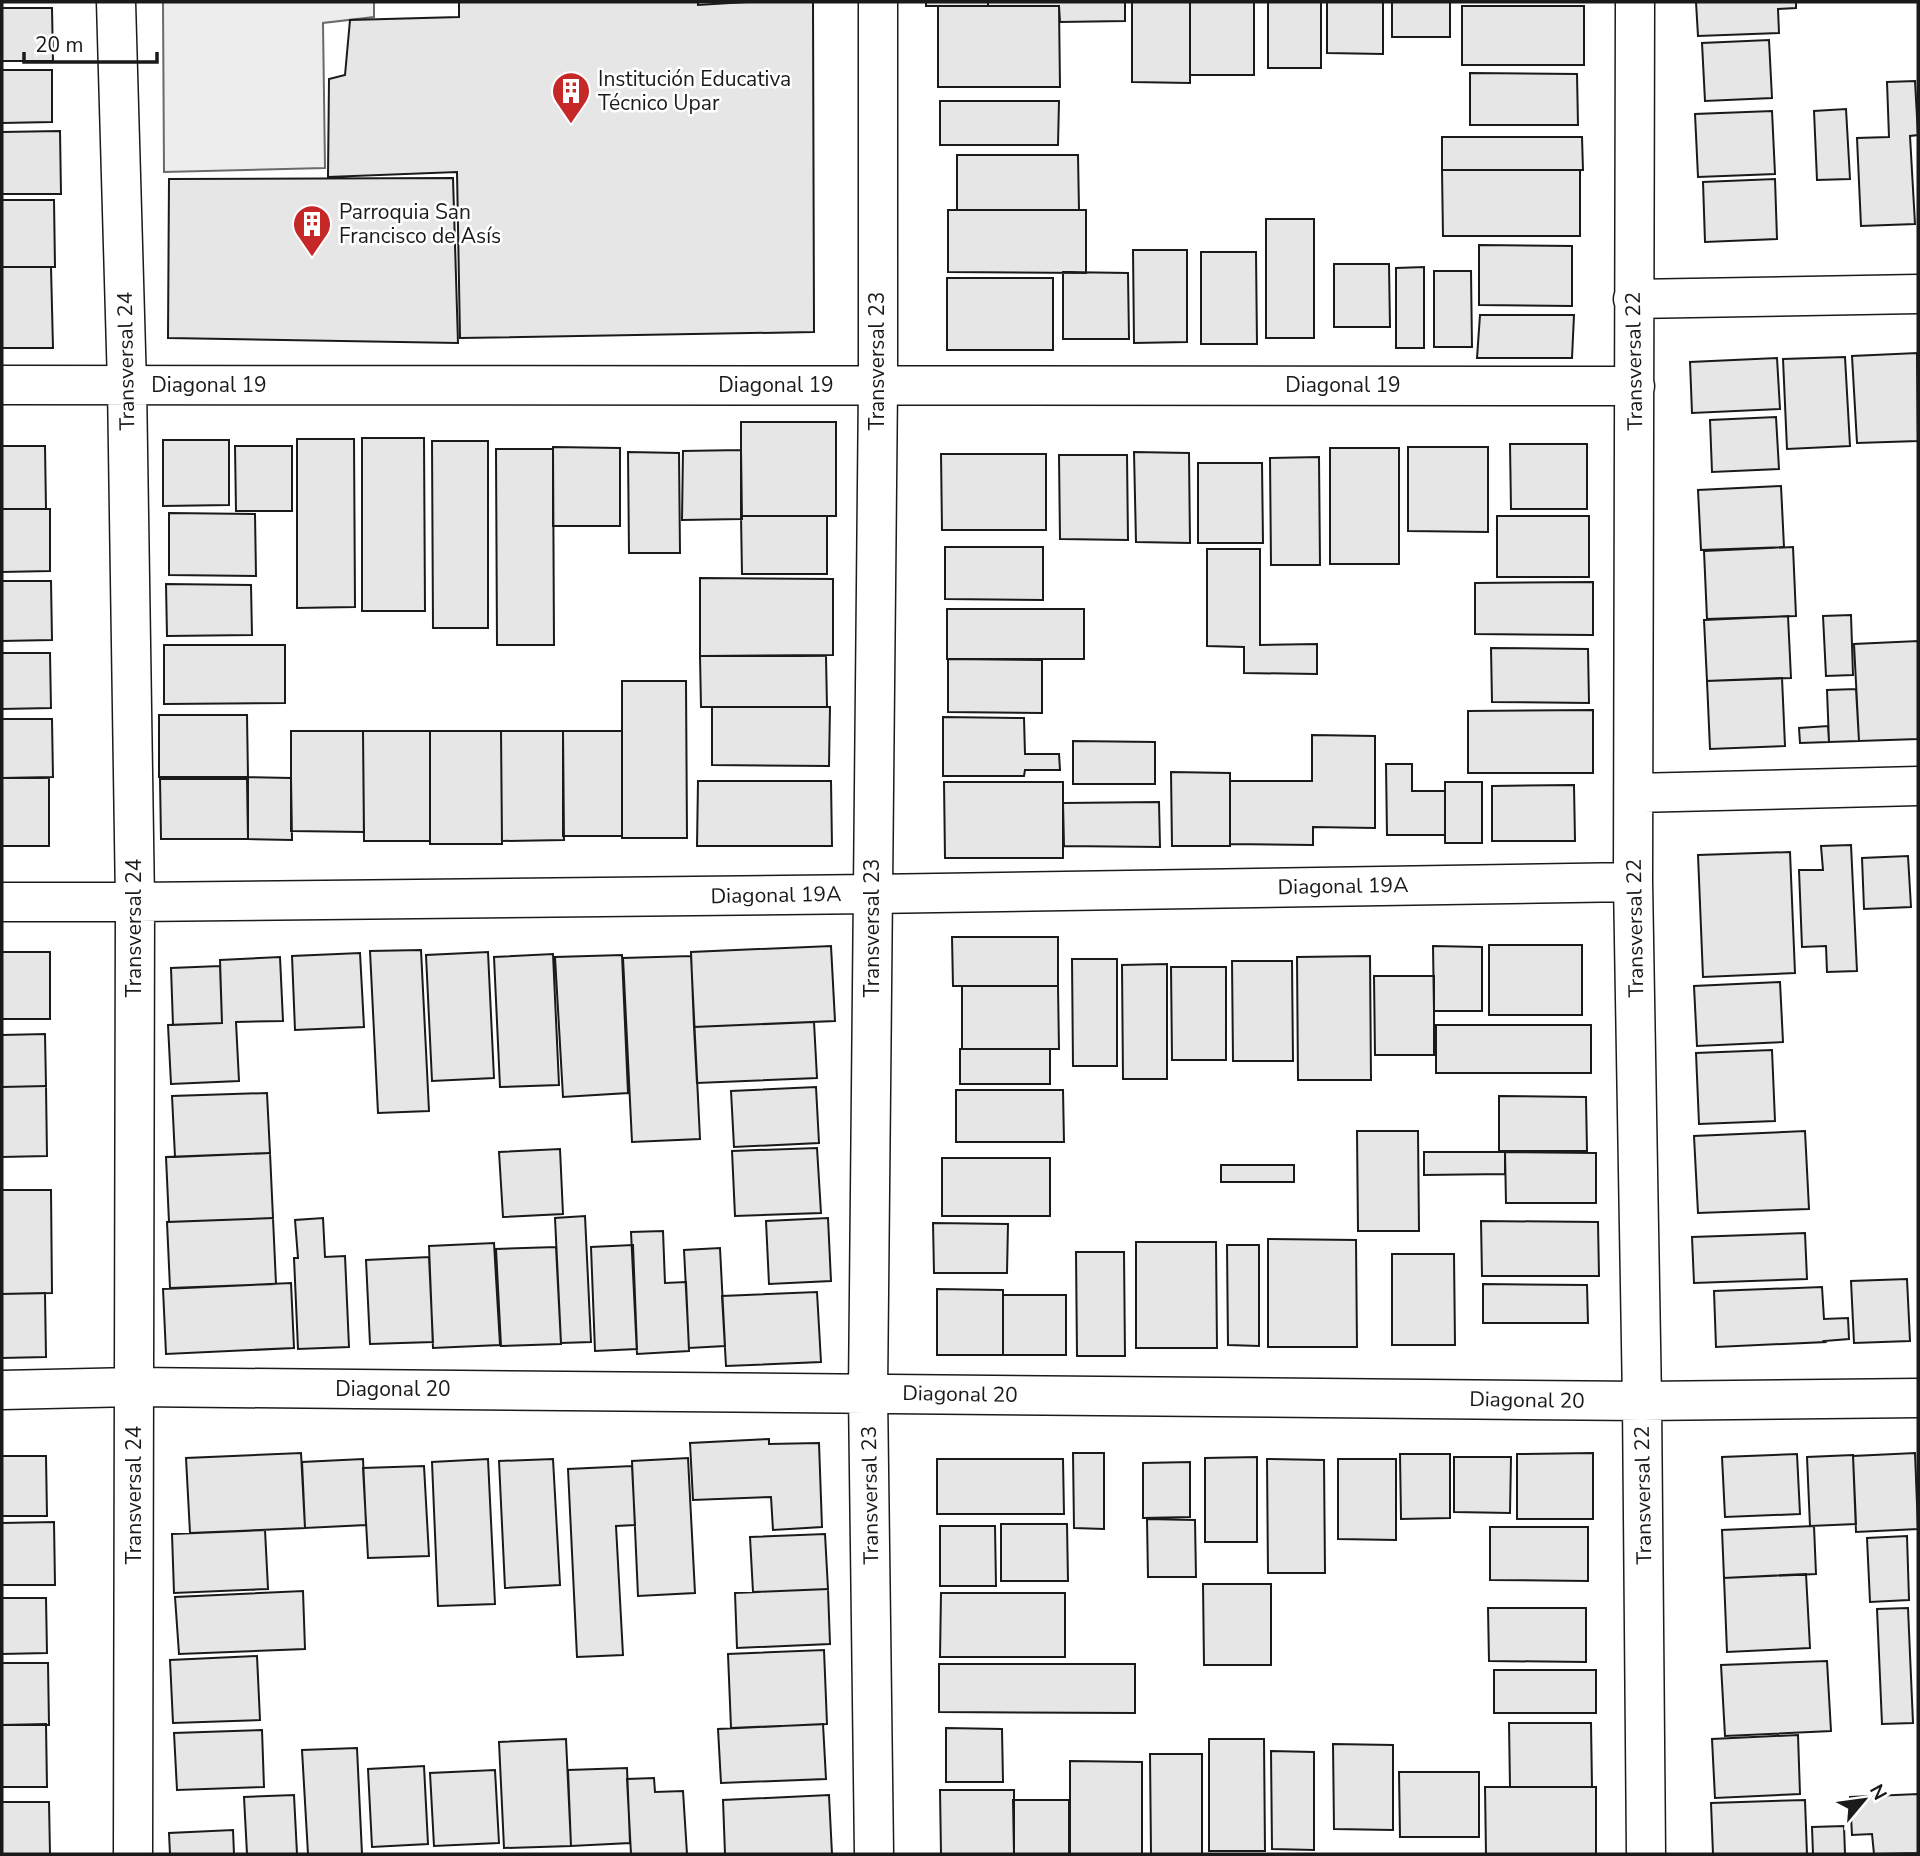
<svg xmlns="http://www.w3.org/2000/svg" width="1920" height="1856" font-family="'Nunito Sans',sans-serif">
  <rect width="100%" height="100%" fill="#fff"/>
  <path fill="#ededed" stroke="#6a6a6a" stroke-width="2" d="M 163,2 L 374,2 L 374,17 L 323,23 L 325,168 L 164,172 Z"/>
  <path fill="#e6e6e6" stroke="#1a1a1a" stroke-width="2" d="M 459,2 L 698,2 L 698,5 L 747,2 L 813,2 L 814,332 L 460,338 L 457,172 L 328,177 L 329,79 L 345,75 L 350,20 L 459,17 Z
    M 926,2 L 988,2 L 988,6 L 926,6 Z
    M 988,2 L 1125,2 L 1125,21 L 1060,22 L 1059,6 L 988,6 Z
    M 1132,2 L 1190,2 L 1190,83 L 1132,82 Z
    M 1190,2 L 1254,2 L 1254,75 L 1190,75 Z
    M 1268,2 L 1321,2 L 1321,68 L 1268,68 Z
    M 1327,2 L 1383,2 L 1383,54 L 1327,53 Z
    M 1392,2 L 1450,2 L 1450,37 L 1392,37 Z
    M 1696,2 L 1796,2 L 1796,8 L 1778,9 L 1779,33 L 1698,36 Z
    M 938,6 L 1059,6 L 1060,87 L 938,87 Z
    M 1462,6 L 1584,6 L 1584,65 L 1462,65 Z
    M 2,8 L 52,8 L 53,61 L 2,61 Z
    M 1769,40 L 1772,98 L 1705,101 L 1702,43 Z
    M 2,70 L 52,70 L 52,122 L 2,123 Z
    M 1470,73 L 1577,74 L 1578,125 L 1470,125 Z
    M 1915,81 L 1918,135 L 1910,136 L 1915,224 L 1861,226 L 1857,138 L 1889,137 L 1887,82 Z
    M 940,101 L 1059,101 L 1058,145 L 940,145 Z
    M 1846,109 L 1850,179 L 1817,180 L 1814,111 Z
    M 1772,111 L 1775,174 L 1698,177 L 1695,114 Z
    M 60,131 L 61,194 L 2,194 L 2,132 Z
    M 1442,137 L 1582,137 L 1583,170 L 1442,170 Z
    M 957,155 L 1078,155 L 1079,210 L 957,210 Z
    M 1442,170 L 1580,170 L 1580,236 L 1443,236 Z
    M 453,178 L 458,343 L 168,338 L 169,179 Z
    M 1775,179 L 1777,239 L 1705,242 L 1703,182 Z
    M 2,200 L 54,200 L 55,267 L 2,267 Z
    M 948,210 L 1086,210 L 1086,273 L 948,272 Z
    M 1266,219 L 1314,219 L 1314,338 L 1266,338 Z
    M 1479,245 L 1572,246 L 1572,306 L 1479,305 Z
    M 1133,250 L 1187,250 L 1187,342 L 1134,343 Z
    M 1201,252 L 1256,252 L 1257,344 L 1201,344 Z
    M 1334,264 L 1389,264 L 1390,327 L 1334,327 Z
    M 2,267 L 51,267 L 53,348 L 2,348 Z
    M 1424,267 L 1424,348 L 1396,348 L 1396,268 Z
    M 1434,271 L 1471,271 L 1472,347 L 1434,347 Z
    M 1063,272 L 1128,273 L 1129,339 L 1063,339 Z
    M 947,278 L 1053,278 L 1053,350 L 947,350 Z
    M 1480,315 L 1574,315 L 1572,358 L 1477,358 Z
    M 1917,353 L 1918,441 L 1857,443 L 1852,356 Z
    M 1845,357 L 1850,446 L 1787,449 L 1783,359 Z
    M 1777,358 L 1780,409 L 1692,413 L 1690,362 Z
    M 1776,417 L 1779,469 L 1712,472 L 1710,420 Z
    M 741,422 L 836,422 L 836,516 L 741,516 Z
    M 362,438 L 424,438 L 425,611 L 362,611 Z
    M 297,439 L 354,439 L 355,607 L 297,608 Z
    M 163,440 L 229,440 L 229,505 L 163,506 Z
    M 432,441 L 488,441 L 488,628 L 433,628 Z
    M 1510,444 L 1587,444 L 1587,509 L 1511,509 Z
    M 2,446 L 45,446 L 46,509 L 2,509 Z
    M 235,446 L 292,446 L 292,511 L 236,511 Z
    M 553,447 L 620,448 L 620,526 L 553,526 Z
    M 1408,447 L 1488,447 L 1488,532 L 1408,531 Z
    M 1330,448 L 1399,448 L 1399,564 L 1330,564 Z
    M 496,449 L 553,449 L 554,645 L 497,645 Z
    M 741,450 L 742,519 L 682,520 L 683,451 Z
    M 628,452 L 679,453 L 680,553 L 629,553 Z
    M 1134,452 L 1189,453 L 1190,543 L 1136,542 Z
    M 941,454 L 1046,454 L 1046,530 L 942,530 Z
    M 1059,455 L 1127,455 L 1128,540 L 1060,539 Z
    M 1319,457 L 1320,565 L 1271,565 L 1270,458 Z
    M 1198,463 L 1262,463 L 1263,543 L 1198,543 Z
    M 1781,486 L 1784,547 L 1701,550 L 1698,490 Z
    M 2,509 L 50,509 L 50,571 L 2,572 Z
    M 169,513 L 255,514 L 256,576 L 169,575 Z
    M 741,516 L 827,516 L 827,574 L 742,574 Z
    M 1497,516 L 1589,516 L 1589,577 L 1497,577 Z
    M 945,547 L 1043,547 L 1043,600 L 945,599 Z
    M 1793,547 L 1796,616 L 1707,619 L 1704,551 Z
    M 1207,549 L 1260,549 L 1260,645 L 1317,644 L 1317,674 L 1244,673 L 1244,647 L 1207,646 Z
    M 700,578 L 833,579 L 833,655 L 700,656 Z
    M 2,581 L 51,581 L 52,640 L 2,641 Z
    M 1593,582 L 1593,635 L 1475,634 L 1475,583 Z
    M 166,584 L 251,585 L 252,635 L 167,636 Z
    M 947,609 L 1084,609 L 1084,659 L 947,659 Z
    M 1851,615 L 1853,675 L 1826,676 L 1823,616 Z
    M 1788,616 L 1791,678 L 1707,681 L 1704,620 Z
    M 1918,641 L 1918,739 L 1859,741 L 1854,644 Z
    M 164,645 L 285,645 L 285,703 L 164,704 Z
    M 1491,648 L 1588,649 L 1589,703 L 1492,702 Z
    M 2,653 L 50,653 L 51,708 L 2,709 Z
    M 700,656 L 826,656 L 827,707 L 701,707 Z
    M 948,659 L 1042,660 L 1042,713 L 948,712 Z
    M 1782,678 L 1785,746 L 1710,749 L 1707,681 Z
    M 622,681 L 686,681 L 687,838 L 622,838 Z
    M 1856,689 L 1859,741 L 1829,742 L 1827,690 Z
    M 712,707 L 830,707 L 829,766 L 712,765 Z
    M 1593,710 L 1593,773 L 1468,773 L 1468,711 Z
    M 159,715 L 247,715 L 248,777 L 159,777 Z
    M 943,717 L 1024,718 L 1025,754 L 1059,754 L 1060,770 L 1025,770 L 1024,776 L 943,776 Z
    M 2,719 L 52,719 L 53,777 L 2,778 Z
    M 1828,726 L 1829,742 L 1800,743 L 1799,728 Z
    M 291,731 L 363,731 L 364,832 L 291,831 Z
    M 363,731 L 430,731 L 430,841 L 364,841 Z
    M 430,731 L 501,731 L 502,844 L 430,844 Z
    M 501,731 L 563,731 L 564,840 L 502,841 Z
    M 563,731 L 622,731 L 622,836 L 563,836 Z
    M 1312,735 L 1375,736 L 1375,828 L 1313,827 L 1313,845 L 1230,844 L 1230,781 L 1312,781 Z
    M 1073,741 L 1155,742 L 1155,784 L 1073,784 Z
    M 1386,764 L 1412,764 L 1412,791 L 1445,791 L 1445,835 L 1387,835 Z
    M 1171,772 L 1230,773 L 1230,846 L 1172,846 Z
    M 248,777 L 291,778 L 292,840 L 248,839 Z
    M 2,778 L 49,778 L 49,846 L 2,846 Z
    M 160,779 L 247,779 L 248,839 L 161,839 Z
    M 698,781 L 831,781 L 832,846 L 697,846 Z
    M 944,782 L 1063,782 L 1063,858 L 945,858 Z
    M 1445,782 L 1482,782 L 1482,843 L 1445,843 Z
    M 1574,785 L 1575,841 L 1492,841 L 1492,786 Z
    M 1159,802 L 1160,847 L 1064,846 L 1063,803 Z
    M 1851,845 L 1857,971 L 1827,972 L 1826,946 L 1802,947 L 1799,870 L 1823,870 L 1821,846 Z
    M 1790,852 L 1795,973 L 1703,977 L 1698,855 Z
    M 1908,856 L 1911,907 L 1864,909 L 1862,858 Z
    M 952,937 L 1058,937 L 1058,986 L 953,986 Z
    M 1489,945 L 1582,945 L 1582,1015 L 1489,1015 Z
    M 831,946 L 835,1021 L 694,1027 L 691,952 Z
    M 1433,946 L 1482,947 L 1482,1011 L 1434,1011 Z
    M 421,950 L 429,1111 L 378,1113 L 370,951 Z
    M 2,952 L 50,952 L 50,1019 L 2,1019 Z
    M 488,952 L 494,1078 L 432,1081 L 426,955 Z
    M 360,953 L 364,1027 L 295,1030 L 292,956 Z
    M 553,954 L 559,1085 L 500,1087 L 494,957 Z
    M 622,955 L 628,1093 L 563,1097 L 555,957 Z
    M 691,956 L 700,1139 L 632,1142 L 623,958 Z
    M 1370,956 L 1371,1080 L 1298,1080 L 1297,957 Z
    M 280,957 L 283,1021 L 236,1022 L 239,1081 L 171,1084 L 168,1025 L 222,1023 L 220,960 Z
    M 1072,959 L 1117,959 L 1117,1066 L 1073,1066 Z
    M 1232,961 L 1292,961 L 1293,1061 L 1233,1061 Z
    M 1167,964 L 1167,1079 L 1123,1079 L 1122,965 Z
    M 220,966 L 222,1023 L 173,1025 L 171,968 Z
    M 1171,967 L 1226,967 L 1226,1060 L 1172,1060 Z
    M 1374,976 L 1434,976 L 1434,1055 L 1375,1055 Z
    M 1780,982 L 1783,1042 L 1697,1046 L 1694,986 Z
    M 962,986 L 1058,986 L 1059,1049 L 962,1049 Z
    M 814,1022 L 817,1078 L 697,1083 L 694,1027 Z
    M 1436,1025 L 1591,1025 L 1591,1073 L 1436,1073 Z
    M 45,1034 L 46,1086 L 2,1087 L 2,1035 Z
    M 960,1049 L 1050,1049 L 1050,1084 L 960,1084 Z
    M 1772,1050 L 1775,1121 L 1699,1124 L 1696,1053 Z
    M 46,1086 L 47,1156 L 2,1157 L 2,1087 Z
    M 816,1087 L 819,1143 L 734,1147 L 731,1091 Z
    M 956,1090 L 1063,1090 L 1064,1142 L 956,1142 Z
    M 267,1093 L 270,1153 L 175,1157 L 172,1096 Z
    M 1499,1096 L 1586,1097 L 1587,1151 L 1499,1151 Z
    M 1357,1131 L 1418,1131 L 1419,1231 L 1358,1231 Z
    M 1805,1131 L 1809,1209 L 1698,1213 L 1694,1136 Z
    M 817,1148 L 821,1213 L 735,1216 L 732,1151 Z
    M 560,1149 L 563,1214 L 503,1217 L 499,1152 Z
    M 1424,1152 L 1505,1152 L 1505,1174 L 1424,1175 Z
    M 1505,1152 L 1596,1153 L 1596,1203 L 1506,1203 Z
    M 270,1153 L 273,1218 L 169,1222 L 166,1157 Z
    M 942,1158 L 1050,1158 L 1050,1216 L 942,1216 Z
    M 1221,1165 L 1294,1165 L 1294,1182 L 1221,1182 Z
    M 2,1190 L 51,1190 L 52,1293 L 2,1294 Z
    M 585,1216 L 591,1342 L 561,1343 L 555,1218 Z
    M 273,1218 L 276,1284 L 170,1288 L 167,1222 Z
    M 323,1218 L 325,1257 L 345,1256 L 349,1347 L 298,1349 L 294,1258 L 298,1258 L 295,1220 Z
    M 828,1218 L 831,1281 L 769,1284 L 766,1221 Z
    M 1481,1221 L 1598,1222 L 1599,1276 L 1482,1276 Z
    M 933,1223 L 1008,1224 L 1007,1273 L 934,1273 Z
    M 663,1231 L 665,1283 L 686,1282 L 689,1351 L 637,1354 L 631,1232 Z
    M 1805,1233 L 1807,1279 L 1694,1283 L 1692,1237 Z
    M 1268,1239 L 1356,1240 L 1357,1347 L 1268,1347 Z
    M 1136,1242 L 1216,1242 L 1217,1348 L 1136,1348 Z
    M 494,1243 L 500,1345 L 433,1348 L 429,1246 Z
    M 633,1245 L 637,1349 L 595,1351 L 591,1247 Z
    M 1227,1245 L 1259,1245 L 1259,1346 L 1228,1345 Z
    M 556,1247 L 561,1344 L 501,1346 L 496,1249 Z
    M 720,1248 L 725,1346 L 689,1348 L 684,1250 Z
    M 1076,1252 L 1124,1252 L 1125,1356 L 1077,1356 Z
    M 1392,1254 L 1454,1254 L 1455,1345 L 1392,1345 Z
    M 429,1257 L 433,1342 L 370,1344 L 366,1260 Z
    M 1907,1279 L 1910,1341 L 1854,1343 L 1851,1281 Z
    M 291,1283 L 294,1348 L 166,1354 L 163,1289 Z
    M 1483,1284 L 1587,1285 L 1588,1323 L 1483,1323 Z
    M 1822,1287 L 1824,1319 L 1848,1318 L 1849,1339 L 1824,1341 L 1825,1342 L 1716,1347 L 1714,1291 Z
    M 937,1289 L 1003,1290 L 1003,1355 L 937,1355 Z
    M 817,1292 L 821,1362 L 726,1366 L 722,1296 Z
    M 45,1293 L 46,1357 L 2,1358 L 2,1294 Z
    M 1003,1295 L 1066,1295 L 1066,1355 L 1003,1355 Z
    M 769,1439 L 769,1444 L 819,1443 L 822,1527 L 773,1530 L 771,1497 L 693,1500 L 690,1443 Z
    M 301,1453 L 305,1528 L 190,1533 L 186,1458 Z
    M 1073,1453 L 1104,1453 L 1104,1529 L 1074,1528 Z
    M 1593,1453 L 1593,1519 L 1517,1519 L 1517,1454 Z
    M 1915,1453 L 1918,1529 L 1856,1532 L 1853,1456 Z
    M 1400,1454 L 1450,1454 L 1450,1518 L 1401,1519 Z
    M 1797,1454 L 1800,1514 L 1725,1517 L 1722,1457 Z
    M 1853,1455 L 1856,1524 L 1810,1526 L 1807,1457 Z
    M 2,1456 L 46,1456 L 47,1516 L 2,1516 Z
    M 1257,1457 L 1257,1542 L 1205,1542 L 1205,1458 Z
    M 1454,1457 L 1511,1457 L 1510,1513 L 1454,1512 Z
    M 688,1458 L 695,1593 L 638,1596 L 632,1461 Z
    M 363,1459 L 366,1525 L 305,1528 L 302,1462 Z
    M 488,1459 L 495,1604 L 438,1606 L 432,1462 Z
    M 553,1459 L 560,1585 L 505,1588 L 499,1461 Z
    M 937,1459 L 1063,1459 L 1064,1514 L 937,1514 Z
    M 1267,1459 L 1324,1460 L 1325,1573 L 1268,1573 Z
    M 1338,1459 L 1396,1459 L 1396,1540 L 1338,1539 Z
    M 1190,1462 L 1190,1517 L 1143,1518 L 1143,1463 Z
    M 424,1466 L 429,1556 L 368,1558 L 363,1468 Z
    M 632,1466 L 635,1525 L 616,1526 L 623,1655 L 577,1657 L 568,1469 Z
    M 1147,1519 L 1195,1520 L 1196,1577 L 1148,1577 Z
    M 54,1522 L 55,1585 L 2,1585 L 2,1523 Z
    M 1001,1524 L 1067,1524 L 1068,1581 L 1001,1581 Z
    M 940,1526 L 995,1526 L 996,1586 L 940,1586 Z
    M 1814,1526 L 1816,1574 L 1724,1578 L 1722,1530 Z
    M 1490,1527 L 1588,1527 L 1588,1581 L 1490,1580 Z
    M 265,1530 L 268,1589 L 174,1593 L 172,1534 Z
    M 825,1534 L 828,1589 L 753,1592 L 750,1537 Z
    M 1907,1536 L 1909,1600 L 1870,1602 L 1867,1538 Z
    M 1806,1574 L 1810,1648 L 1727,1652 L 1724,1578 Z
    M 1203,1584 L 1271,1584 L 1271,1665 L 1204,1665 Z
    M 828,1589 L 830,1644 L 737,1648 L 735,1593 Z
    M 303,1591 L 305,1649 L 179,1654 L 175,1597 Z
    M 941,1593 L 1065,1593 L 1065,1657 L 940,1657 Z
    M 2,1598 L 46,1598 L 47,1653 L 2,1654 Z
    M 1488,1608 L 1586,1608 L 1586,1662 L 1489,1661 Z
    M 1908,1608 L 1913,1723 L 1882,1724 L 1877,1609 Z
    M 824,1650 L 827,1724 L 731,1728 L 728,1654 Z
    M 257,1656 L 260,1720 L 173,1723 L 170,1660 Z
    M 1827,1661 L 1831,1731 L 1725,1736 L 1721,1665 Z
    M 2,1663 L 48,1663 L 49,1725 L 2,1725 Z
    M 939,1664 L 1135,1664 L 1135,1713 L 939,1712 Z
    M 1494,1670 L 1596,1670 L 1596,1713 L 1494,1713 Z
    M 1509,1723 L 1591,1723 L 1592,1787 L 1510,1787 Z
    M 46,1724 L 47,1787 L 2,1787 L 2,1725 Z
    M 823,1724 L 826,1779 L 721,1783 L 718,1729 Z
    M 946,1728 L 1002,1729 L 1003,1782 L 946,1782 Z
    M 262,1730 L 264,1787 L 177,1790 L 174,1733 Z
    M 1798,1735 L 1800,1794 L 1715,1798 L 1712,1739 Z
    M 566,1739 L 571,1846 L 504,1848 L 499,1742 Z
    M 1209,1739 L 1264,1739 L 1265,1851 L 1209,1851 Z
    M 1333,1744 L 1393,1745 L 1393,1830 L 1334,1829 Z
    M 357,1748 L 362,1854 L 308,1854 L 302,1750 Z
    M 1271,1751 L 1314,1752 L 1314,1850 L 1272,1849 Z
    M 1150,1754 L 1202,1754 L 1202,1854 L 1151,1854 Z
    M 1070,1761 L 1142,1762 L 1142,1854 L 1070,1854 Z
    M 424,1766 L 428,1844 L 372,1847 L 368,1769 Z
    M 627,1768 L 630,1843 L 571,1846 L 568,1770 Z
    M 495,1770 L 499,1843 L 434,1846 L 430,1773 Z
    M 1399,1772 L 1479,1772 L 1479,1837 L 1400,1837 Z
    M 654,1778 L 655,1792 L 683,1791 L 687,1854 L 631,1854 L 627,1779 Z
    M 1485,1787 L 1596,1787 L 1596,1854 L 1486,1854 Z
    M 940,1790 L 1014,1790 L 1014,1854 L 941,1854 Z
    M 1918,1794 L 1918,1853 L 1874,1854 L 1872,1834 L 1852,1835 L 1850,1797 Z
    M 294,1795 L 297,1854 L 247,1854 L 244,1797 Z
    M 829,1795 L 832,1854 L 725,1854 L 723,1800 Z
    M 1013,1800 L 1069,1800 L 1069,1854 L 1014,1854 Z
    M 1805,1800 L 1807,1854 L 1713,1854 L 1711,1803 Z
    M 2,1802 L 49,1802 L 50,1854 L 2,1854 Z
    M 1844,1826 L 1845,1854 L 1813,1854 L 1812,1827 Z
    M 233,1830 L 234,1854 L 170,1854 L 169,1833 Z"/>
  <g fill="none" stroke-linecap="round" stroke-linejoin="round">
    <defs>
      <path id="minor" d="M 116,2 L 127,385 L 135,902 L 133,1854
        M 1635,2 L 1633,882 L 1642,1401 L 1646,1854
        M 1633,299 L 1918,294
        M 2,385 L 1635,386
        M 1634,793 L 1918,786
        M 2,902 L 135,902 L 872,894 L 1633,882
        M 2,1390 L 134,1387 L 1642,1401 L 1918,1398
        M 874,1854 L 868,1393 L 878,385 L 878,2"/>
    </defs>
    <use href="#minor" stroke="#1a1a1a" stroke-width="41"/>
    <use href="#minor" stroke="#fff" stroke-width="38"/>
  </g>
  <defs>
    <symbol id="building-pin" viewBox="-11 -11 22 30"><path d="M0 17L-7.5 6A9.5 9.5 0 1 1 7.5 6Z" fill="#c62828" stroke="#fff"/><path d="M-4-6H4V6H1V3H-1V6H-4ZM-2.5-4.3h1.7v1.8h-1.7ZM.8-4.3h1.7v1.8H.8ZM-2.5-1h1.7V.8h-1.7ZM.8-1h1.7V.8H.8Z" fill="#fff"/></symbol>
  </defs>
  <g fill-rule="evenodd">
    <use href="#building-pin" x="549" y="69" width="44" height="60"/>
    <use href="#building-pin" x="290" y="202" width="44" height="60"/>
  </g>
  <g text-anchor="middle" stroke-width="5" stroke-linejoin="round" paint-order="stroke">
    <g font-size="21" fill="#1a1a1a" stroke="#fff" text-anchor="start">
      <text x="598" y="86">Institución Educativa<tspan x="598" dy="24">Técnico Upar</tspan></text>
      <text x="339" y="219">Parroquia San<tspan x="339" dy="24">Francisco de Asís</tspan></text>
    </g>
    <g font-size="21" fill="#1a1a1a" stroke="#fff">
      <text transform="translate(126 361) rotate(-91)" y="7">Transversal 24</text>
      <text transform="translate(877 361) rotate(-90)" y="7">Transversal 23</text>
      <text transform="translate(1634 361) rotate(-91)" y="7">Transversal 22</text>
      <text x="209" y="392">Diagonal 19</text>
      <text x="776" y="392">Diagonal 19</text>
      <text x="1343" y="392">Diagonal 19</text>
      <text transform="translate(1343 886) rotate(-1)" y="7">Diagonal 19A</text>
      <text transform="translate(776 895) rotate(-1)" y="7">Diagonal 19A</text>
      <text transform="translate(134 928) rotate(-90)" y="7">Transversal 24</text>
      <text transform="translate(872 928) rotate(-90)" y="7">Transversal 23</text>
      <text transform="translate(1635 928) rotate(-91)" y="7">Transversal 22</text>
      <text x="393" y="1396">Diagonal 20</text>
      <text transform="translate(960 1394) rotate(1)" y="7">Diagonal 20</text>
      <text transform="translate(1527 1400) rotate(1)" y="7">Diagonal 20</text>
      <text transform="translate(134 1495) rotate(-90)" y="7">Transversal 24</text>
      <text transform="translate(870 1495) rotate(-91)" y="7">Transversal 23</text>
      <text transform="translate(1643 1495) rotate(-91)" y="7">Transversal 22</text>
    </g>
  </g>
  <rect width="1920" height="1856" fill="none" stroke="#1a1a1a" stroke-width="7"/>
  <g transform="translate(1864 1800) rotate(61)" stroke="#ffffff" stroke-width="5" paint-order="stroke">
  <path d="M0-5L12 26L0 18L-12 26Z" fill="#1a1a1a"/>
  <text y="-10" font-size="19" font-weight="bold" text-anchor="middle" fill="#1a1a1a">N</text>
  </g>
  <path d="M24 52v10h133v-10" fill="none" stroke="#1a1a1a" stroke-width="3.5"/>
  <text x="35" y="52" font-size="21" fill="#1a1a1a" stroke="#ffffff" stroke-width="5" paint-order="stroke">20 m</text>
</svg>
